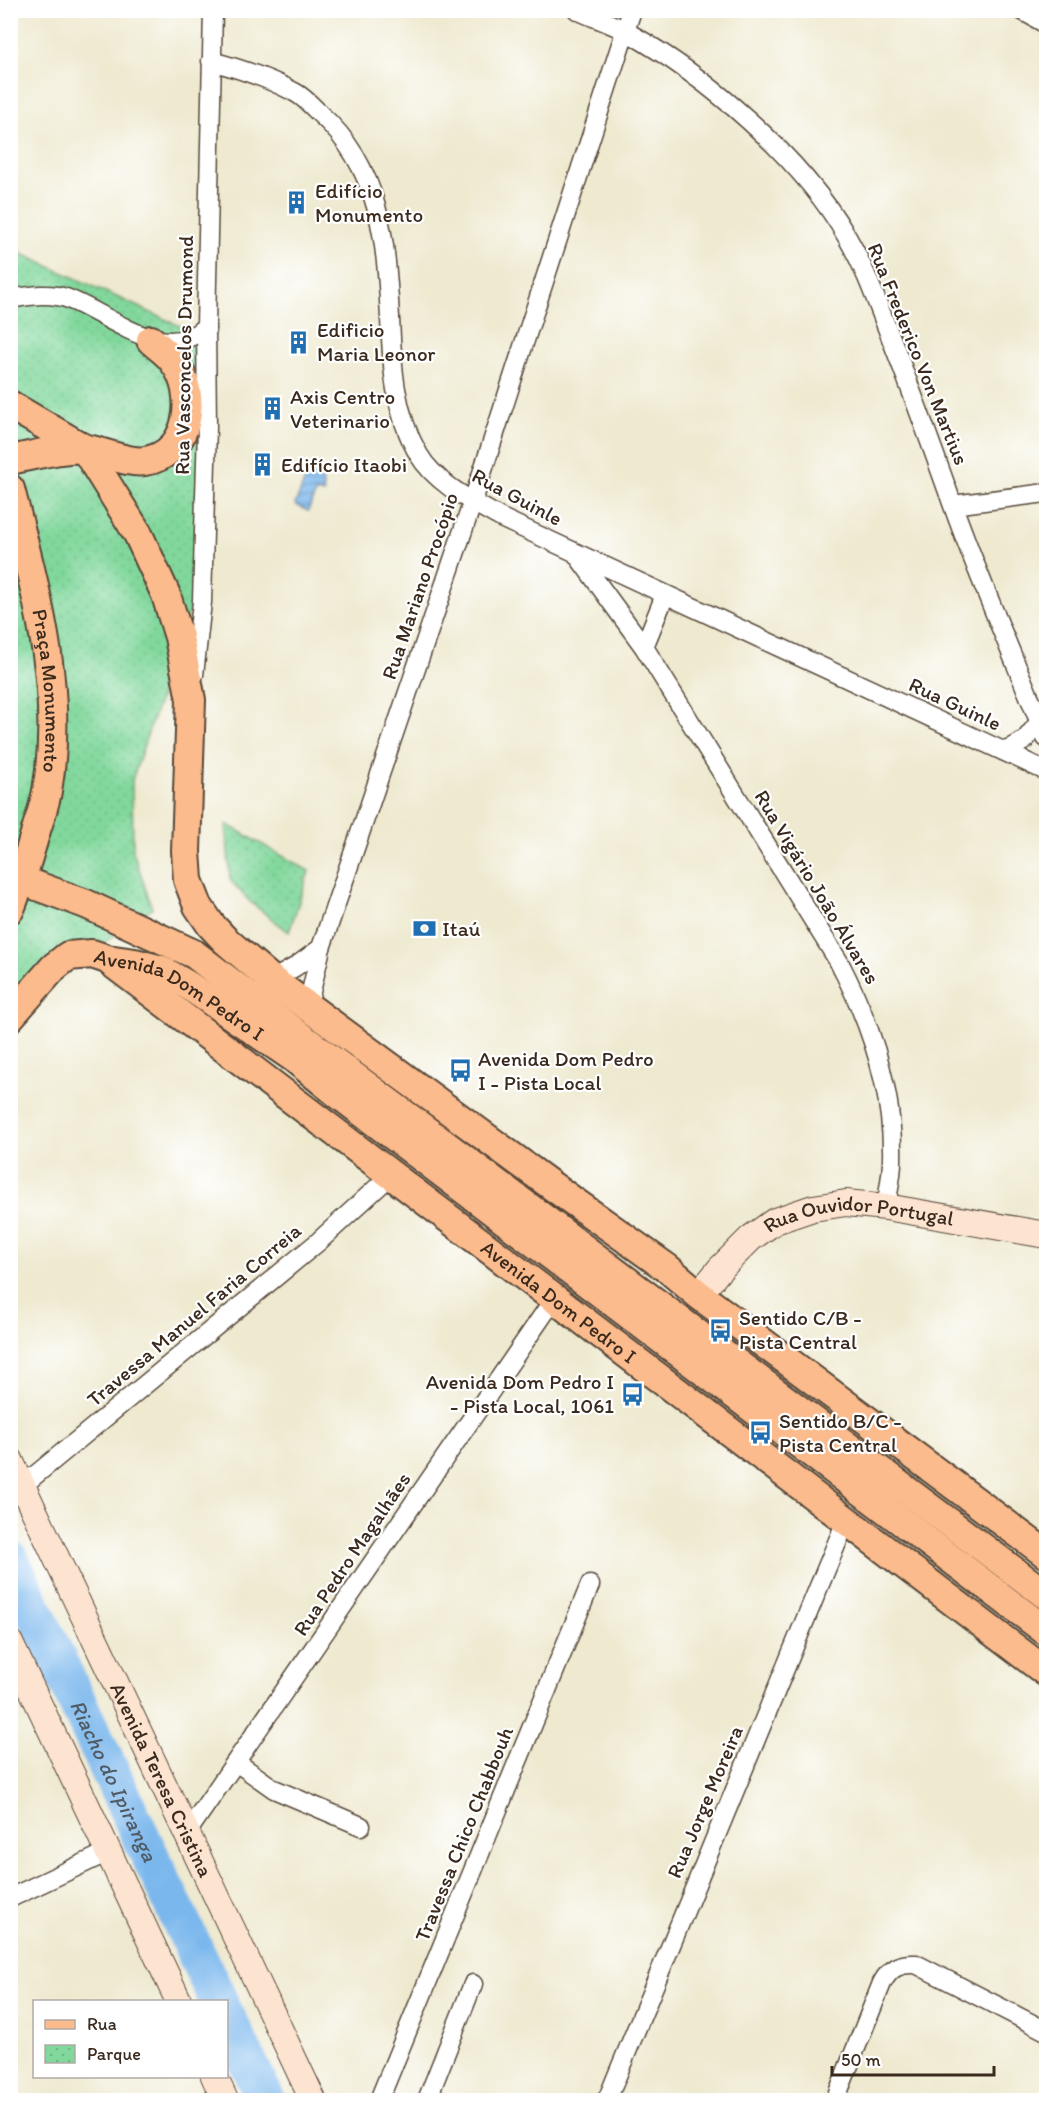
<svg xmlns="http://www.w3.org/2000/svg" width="1057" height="2111" font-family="Itim,sans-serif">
  <defs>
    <pattern id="park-dots" width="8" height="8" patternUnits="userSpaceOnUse" patternTransform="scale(1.5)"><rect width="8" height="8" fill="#81d89c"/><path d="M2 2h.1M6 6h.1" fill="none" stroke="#70ba86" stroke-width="1.8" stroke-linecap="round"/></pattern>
    <pattern id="water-rules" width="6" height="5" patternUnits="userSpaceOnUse" patternTransform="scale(1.5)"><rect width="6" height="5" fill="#7ab7ed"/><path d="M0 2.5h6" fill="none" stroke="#6595bf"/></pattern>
  </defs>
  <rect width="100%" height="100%" fill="#fff"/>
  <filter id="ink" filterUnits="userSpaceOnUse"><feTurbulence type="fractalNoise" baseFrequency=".0167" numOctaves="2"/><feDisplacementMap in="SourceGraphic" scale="12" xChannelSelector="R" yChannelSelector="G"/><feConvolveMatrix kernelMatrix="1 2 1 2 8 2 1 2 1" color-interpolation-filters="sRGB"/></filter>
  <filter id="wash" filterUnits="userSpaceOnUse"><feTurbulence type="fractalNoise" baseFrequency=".008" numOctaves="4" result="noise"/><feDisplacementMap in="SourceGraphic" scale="24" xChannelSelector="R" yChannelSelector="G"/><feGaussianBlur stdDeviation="1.35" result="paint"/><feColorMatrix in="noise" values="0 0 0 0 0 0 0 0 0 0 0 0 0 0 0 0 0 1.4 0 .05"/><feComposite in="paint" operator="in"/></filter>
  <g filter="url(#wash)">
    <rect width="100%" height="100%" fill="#eee9cf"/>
    <path fill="url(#park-dots)" stroke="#5e815d" stroke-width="1.5" d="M 11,249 L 187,329 L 196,340 L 201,416 L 192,604 L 132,780 L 133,851 L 152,908 L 97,948 L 11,1002 Z
      M 226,824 L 309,871 L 289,932 L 249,901 L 230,880 Z"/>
    <path fill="url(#water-rules)" stroke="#5a7086" stroke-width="1.5" d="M 308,472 L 322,478 L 324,494 L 316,492 L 308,511 L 295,505 Z"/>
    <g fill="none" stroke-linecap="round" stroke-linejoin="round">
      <g stroke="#7ab7ed" stroke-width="39">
        <path id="s1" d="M 10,1560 L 219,2002"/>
        <path d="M 226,2017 L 266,2100"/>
      </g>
    </g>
  </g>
  <g filter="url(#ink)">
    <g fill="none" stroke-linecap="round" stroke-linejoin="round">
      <defs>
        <path id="street" d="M 577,10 C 594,18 611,23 627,32 C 706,76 802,158 847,237 C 864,266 875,297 887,328 C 910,386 931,444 952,503 C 980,582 1015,660 1046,738
          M 1021,10 L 1046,24
          M 211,61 C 241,69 269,78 296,93 C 305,98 313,107 320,114 C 381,168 386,242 390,318 C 392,365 394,413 419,455 C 435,483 473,502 501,518 L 1046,771
          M 10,299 C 28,296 49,292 66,298 C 108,313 165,367 206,326
          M 953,505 L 1046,493
          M 577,555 L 644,647 L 839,962 C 871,1024 894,1091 892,1161 C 892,1176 888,1192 886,1207
          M 644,647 L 665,595
          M 194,675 L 202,602 L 207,427 L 206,326 L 213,10
          M 1005,752 L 1025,740 L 1040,721
          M 265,984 L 295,967 L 321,948
          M 308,1005 L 321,948 L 473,501 L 632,10
          M 22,1486 L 318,1242 L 391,1175
          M 236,1762 L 274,1789 L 361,1826
          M 186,1834 L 554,1299
          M 10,1898 L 108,1852
          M 379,2100 L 590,1585
          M 427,2100 L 473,1984
          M 607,2100 L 846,1521
          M 835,2100 L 882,1983 C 890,1968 899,1963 916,1964 L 1046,2031"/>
        <g id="secondary">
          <path id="s2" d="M 699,1295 L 719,1270 L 751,1238 L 775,1221 L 813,1208 L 846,1203 L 886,1207 L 1046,1235"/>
          <path id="s3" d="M 10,1460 L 313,2100"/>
          <path d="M 10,1643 L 179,2002"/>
          <path d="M 214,2076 L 225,2100"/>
        </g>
        <g id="primary">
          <path d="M 10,405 L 85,449 L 138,534 L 166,595 L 179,637 L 191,700 L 186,851 L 188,880 L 198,906 L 211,925 L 225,940 L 273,981 L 552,1186 L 667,1268 L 699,1295 L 1046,1554"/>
          <path d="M 10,460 C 32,456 66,446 87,449 C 104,452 129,464 145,461 C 191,454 198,394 174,362 C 169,354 158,347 151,340"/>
          <path id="s4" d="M 10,489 C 35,588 65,689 47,791 C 45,803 41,815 37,827 C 29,855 21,882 10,909"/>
          <path d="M 10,876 L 86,904 L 194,954 L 300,1036 L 1046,1595"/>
          <path id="s5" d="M 111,962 L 1046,1672"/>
          <path id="s6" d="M 10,1017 L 54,967 L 68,956 L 92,954 L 107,959 L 135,963 L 162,970 L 189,986 L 294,1058 L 337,1093 L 1046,1631"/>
        </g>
      </defs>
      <use href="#street" stroke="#564739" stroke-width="21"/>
      <use href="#secondary" stroke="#564739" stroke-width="28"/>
      <use href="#primary" stroke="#564739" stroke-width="32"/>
      <use href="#street" stroke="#fff" stroke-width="18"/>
      <use href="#secondary" stroke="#fde4d1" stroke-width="26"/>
      <use href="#primary" stroke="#fbbb8c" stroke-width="28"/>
    </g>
  </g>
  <defs>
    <symbol id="building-bare" viewBox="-9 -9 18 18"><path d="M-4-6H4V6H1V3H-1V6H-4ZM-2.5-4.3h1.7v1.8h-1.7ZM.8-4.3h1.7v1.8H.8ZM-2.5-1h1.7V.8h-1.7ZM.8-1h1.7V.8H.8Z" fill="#1f6fb2" stroke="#fff" stroke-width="2.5" paint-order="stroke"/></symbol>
    <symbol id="bank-bare" viewBox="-9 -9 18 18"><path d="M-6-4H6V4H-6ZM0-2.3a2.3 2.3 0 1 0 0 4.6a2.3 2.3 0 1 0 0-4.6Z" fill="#1f6fb2" stroke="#fff" stroke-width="2.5" paint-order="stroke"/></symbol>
    <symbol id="bus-bare" viewBox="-9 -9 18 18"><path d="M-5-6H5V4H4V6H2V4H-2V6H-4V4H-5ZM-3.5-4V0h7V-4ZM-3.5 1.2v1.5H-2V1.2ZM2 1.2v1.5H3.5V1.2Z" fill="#1f6fb2" stroke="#fff" stroke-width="2.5" paint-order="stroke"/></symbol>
  </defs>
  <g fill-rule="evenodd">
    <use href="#building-bare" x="280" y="186" width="33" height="33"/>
    <use href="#building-bare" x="282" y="326" width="33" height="33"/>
    <use href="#building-bare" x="256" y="392" width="33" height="33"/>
    <use href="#building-bare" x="246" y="448" width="33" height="33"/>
    <use href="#bank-bare" x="408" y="912" width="33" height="33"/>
    <use href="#bus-bare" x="444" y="1054" width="33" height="33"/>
    <use href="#bus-bare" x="704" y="1314" width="33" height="33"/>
    <use href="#bus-bare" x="616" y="1378" width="33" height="33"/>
    <use href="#bus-bare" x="744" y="1416" width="33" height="33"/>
  </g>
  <g text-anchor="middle" stroke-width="4.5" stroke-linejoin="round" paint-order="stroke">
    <g font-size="21" fill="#3b2a1e" stroke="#fff" text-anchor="start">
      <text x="315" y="198">Edifício<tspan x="315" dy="24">Monumento</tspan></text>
      <text x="317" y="337">Edificio<tspan x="317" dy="24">Maria Leonor</tspan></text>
      <text x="290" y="404">Axis Centro<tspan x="290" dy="24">Veterinario</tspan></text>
      <text x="281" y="472">Edifício Itaobi</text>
      <text x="442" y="936">Itaú</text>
      <text x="478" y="1066">Avenida Dom Pedro<tspan x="478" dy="24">I - Pista Local</tspan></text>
      <text x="739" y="1325">Sentido C/B -<tspan x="739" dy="24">Pista Central</tspan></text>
      <text x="614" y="1389" text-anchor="end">Avenida Dom Pedro I<tspan x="614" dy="24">- Pista Local, 1061</tspan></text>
      <text x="779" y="1428">Sentido B/C -<tspan x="779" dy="24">Pista Central</tspan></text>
    </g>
    <g font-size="21" fill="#3b2a1e" stroke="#fff">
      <text transform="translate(918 354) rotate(68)" y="7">Rua Frederico Von Martius</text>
      <text transform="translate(184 355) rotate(-89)" y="7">Rua Vasconcelos Drumond</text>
      <text transform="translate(517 497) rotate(28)" y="7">Rua Guinle</text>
      <text transform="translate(420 586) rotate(-71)" y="7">Rua Mariano Procópio</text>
      <text dy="7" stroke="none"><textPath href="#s4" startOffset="206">Praça Monumento</textPath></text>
      <text transform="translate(955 704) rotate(25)" y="7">Rua Guinle</text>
      <text transform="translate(817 887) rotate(59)" y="7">Rua Vigário João Álvares</text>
      <text dy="7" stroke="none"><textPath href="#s6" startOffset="206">Avenida Dom Pedro I</textPath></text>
      <text dy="7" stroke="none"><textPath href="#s2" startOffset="192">Rua Ouvidor Portugal</textPath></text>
      <text dy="7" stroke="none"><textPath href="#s5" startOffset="562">Avenida Dom Pedro I</textPath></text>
      <text transform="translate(194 1315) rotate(-40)" y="7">Travessa Manuel Faria Correia</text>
      <text transform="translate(352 1554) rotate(-56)" y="7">Rua Pedro Magalhães</text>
      <text dy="7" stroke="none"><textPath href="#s3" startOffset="354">Avenida Teresa Cristina</textPath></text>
      <text transform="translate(705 1802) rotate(-67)" y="7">Rua Jorge Moreira</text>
      <text transform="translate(464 1834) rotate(-68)" y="7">Travessa Chico Chabbouh</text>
    </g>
    <g font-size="22" font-style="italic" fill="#515b66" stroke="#fff">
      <text dy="8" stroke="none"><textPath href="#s1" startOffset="244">Riacho do Ipiranga</textPath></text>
    </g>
  </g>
  <rect width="1057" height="2111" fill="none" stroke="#fff" stroke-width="36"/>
  <rect x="33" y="2000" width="195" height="78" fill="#ffffff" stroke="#b1aaa5" stroke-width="1.5"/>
  <rect x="45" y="2020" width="30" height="9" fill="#fbbb8c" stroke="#b1aaa5" stroke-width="1.5"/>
  <text x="87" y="2030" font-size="18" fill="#3b2a1e">Rua</text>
  <rect x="45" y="2045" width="30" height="18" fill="url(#park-dots)" stroke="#b1aaa5" stroke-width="1.5"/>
  <text x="87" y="2060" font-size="18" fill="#3b2a1e">Parque</text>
  <path d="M832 2066v9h162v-9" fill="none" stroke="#3b2a1e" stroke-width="3"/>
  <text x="841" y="2066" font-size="18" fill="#3b2a1e" stroke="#ffffff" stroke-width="4.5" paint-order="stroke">50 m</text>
</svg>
